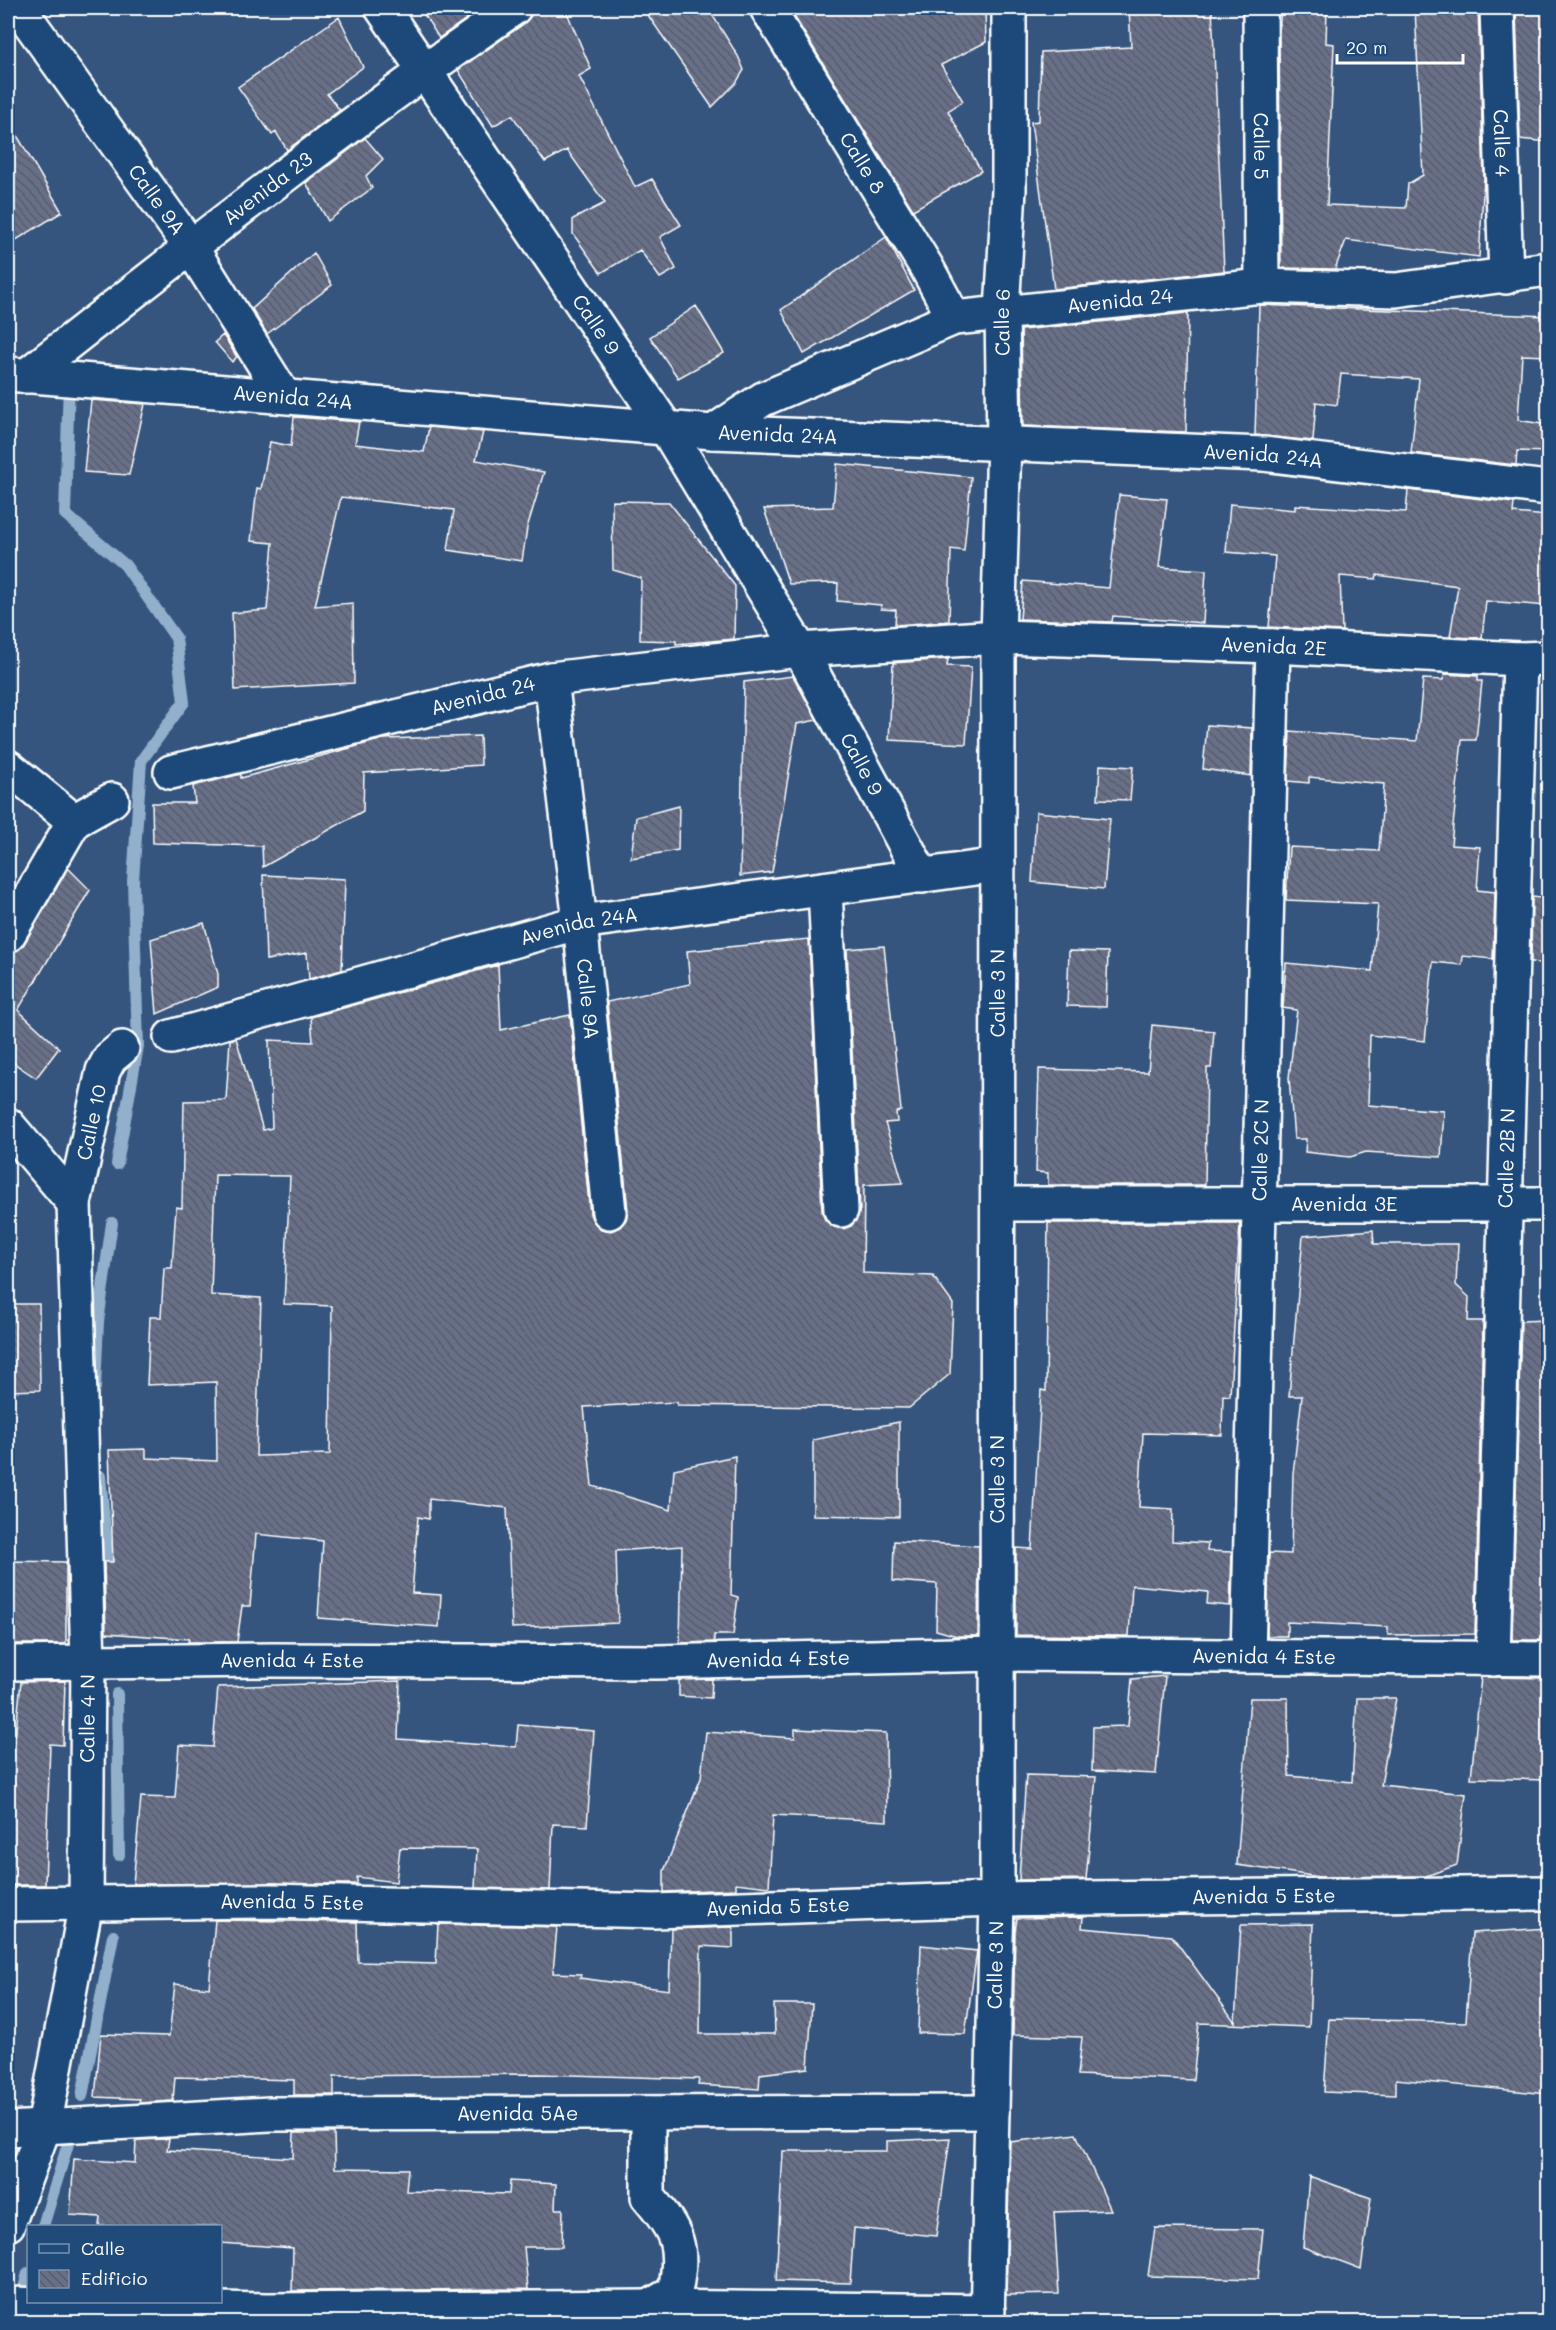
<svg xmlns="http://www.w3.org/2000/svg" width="1556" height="2330" font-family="Mali,sans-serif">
  <defs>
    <pattern id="building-back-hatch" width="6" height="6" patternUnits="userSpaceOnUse" patternTransform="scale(1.5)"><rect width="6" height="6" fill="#687089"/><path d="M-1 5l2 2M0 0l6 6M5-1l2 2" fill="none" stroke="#595c67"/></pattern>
  </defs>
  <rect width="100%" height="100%" fill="#35557e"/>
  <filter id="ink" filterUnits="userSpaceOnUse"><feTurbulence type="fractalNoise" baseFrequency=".0167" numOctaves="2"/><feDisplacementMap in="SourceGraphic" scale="12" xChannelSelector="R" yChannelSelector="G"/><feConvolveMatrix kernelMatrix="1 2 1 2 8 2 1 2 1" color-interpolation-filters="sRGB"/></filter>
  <g filter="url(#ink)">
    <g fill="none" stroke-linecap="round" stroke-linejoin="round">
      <path stroke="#92b0cb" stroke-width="12" d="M 69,380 L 65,514 L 125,565 L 176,638 L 184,702 L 141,761 L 133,881 L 138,1046 L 117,1164
        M 95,1388 L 98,1322 L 112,1223
        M 100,1476 L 109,1577
        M 117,1694 L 119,1855
        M 82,2096 L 113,1936
        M 43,2226 L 71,2134
        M 22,2295 L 28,2273"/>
    </g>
    <path fill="url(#building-back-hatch)" stroke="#fff" stroke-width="1.5" fill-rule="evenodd" d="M 420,8 L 482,8 L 439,38 Z
      M 533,8 L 565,8 L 591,69 L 579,76 L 635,187 L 652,179 L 681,225 L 660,237 L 676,269 L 660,278 L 640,250 L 601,273 L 573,234 L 573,219 L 605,203 L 567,150 L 545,162 L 512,115 L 493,126 L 458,70 L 525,23 L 531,16 Z
      M 643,8 L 708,8 L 738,56 L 744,70 L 736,83 L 712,107 Z
      M 789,8 L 985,8 L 986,42 L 941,65 L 963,101 L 948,111 L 981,171 L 913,210 Z
      M 1129,8 L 1212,8 L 1224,271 L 1054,289 L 1031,122 L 1039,121 L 1041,52 L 1131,47 Z
      M 1281,8 L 1327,8 L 1326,43 L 1334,44 L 1327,205 L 1406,208 L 1408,184 L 1423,175 L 1415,8 L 1478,8 L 1484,178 L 1479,257 L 1346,240 L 1335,269 L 1281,268 L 1279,32 Z
      M 1516,8 L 1548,8 L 1548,142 L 1520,139 Z
      M 339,17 L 363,67 L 327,94 L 340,110 L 287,150 L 276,132 L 272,135 L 238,87 Z
      M 8,120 L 62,212 L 8,245 Z
      M 365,138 L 383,159 L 366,176 L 372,188 L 328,221 L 306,183 Z
      M 886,237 L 914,290 L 804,354 L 781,310 Z
      M 314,253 L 332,285 L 267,334 L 252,309 Z
      M 1259,305 L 1548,316 L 1548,356 L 1522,355 L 1518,420 L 1548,425 L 1548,452 L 1517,451 L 1516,465 L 1411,453 L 1419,379 L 1341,374 L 1337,405 L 1316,402 L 1313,441 L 1255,435 Z
      M 696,306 L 724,353 L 678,378 L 650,337 Z
      M 1188,313 L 1186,432 L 1023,426 L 1021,330 Z
      M 223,335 L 237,357 L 232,362 L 215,342 Z
      M 91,400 L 145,404 L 129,475 L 84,472 Z
      M 294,417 L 359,422 L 355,444 L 424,452 L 429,427 L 483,432 L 476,460 L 544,472 L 527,528 L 522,561 L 448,550 L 454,510 L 341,497 L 315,606 L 353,603 L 354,683 L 235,690 L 232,613 L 267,610 L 273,543 L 251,541 L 257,488 L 261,489 L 270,442 L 291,446 Z
      M 837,464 L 971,477 L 964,551 L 951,549 L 949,621 L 895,625 L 896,610 L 881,609 L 881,605 L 837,601 L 838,583 L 789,584 L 764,509 L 833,507 Z
      M 1408,490 L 1514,503 L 1513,513 L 1548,516 L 1548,606 L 1486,601 L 1482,638 L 1450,637 L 1458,586 L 1377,575 L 1376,579 L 1340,576 L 1342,631 L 1269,627 L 1275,556 L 1226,552 L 1230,504 L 1295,510 L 1295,505 L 1406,512 Z
      M 1119,495 L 1167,499 L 1159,567 L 1206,570 L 1203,623 L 1113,616 L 1112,622 L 1020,619 L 1023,581 L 1109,588 Z
      M 612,501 L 669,502 L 735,586 L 734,639 L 676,644 L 676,641 L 640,640 L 641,578 L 613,570 Z
      M 948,659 L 947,666 L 971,667 L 966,744 L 889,740 L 893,663 Z
      M 1444,674 L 1478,676 L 1478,681 L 1482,681 L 1476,740 L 1462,740 L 1451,845 L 1480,847 L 1477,890 L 1495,892 L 1493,959 L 1463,956 L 1462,965 L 1433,962 L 1425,1041 L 1370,1035 L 1368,1105 L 1444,1111 L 1441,1157 L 1366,1152 L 1350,1157 L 1305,1152 L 1306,1139 L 1294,1139 L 1289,1078 L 1297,1010 L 1283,1008 L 1286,963 L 1372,971 L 1378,904 L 1286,900 L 1289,847 L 1379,851 L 1384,784 L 1309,777 L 1309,783 L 1288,781 L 1290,731 L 1417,741 L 1423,679 L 1443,680 Z
      M 793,676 L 817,720 L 797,724 L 772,872 L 740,876 L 744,682 Z
      M 1207,725 L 1252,728 L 1251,776 L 1203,769 Z
      M 480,736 L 481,765 L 364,773 L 363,811 L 263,867 L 262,846 L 153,843 L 152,803 L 195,803 L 193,786 L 241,774 L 241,778 L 383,739 Z
      M 1100,765 L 1133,767 L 1130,800 L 1098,799 Z
      M 679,806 L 678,850 L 631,858 L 636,817 Z
      M 1036,812 L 1110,819 L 1104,889 L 1032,882 Z
      M 68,868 L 90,890 L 18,1010 L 59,1048 L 36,1078 L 8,1059 L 8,960 L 11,953 L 24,944 Z
      M 263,875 L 345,879 L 342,970 L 309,979 L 307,953 L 266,960 Z
      M 1532,897 L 1548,899 L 1548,964 L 1531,962 Z
      M 204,923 L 218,974 L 218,987 L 157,1014 L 151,939 Z
      M 809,939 L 822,1211 L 825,1220 L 832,1226 L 843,1229 L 851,1226 L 857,1219 L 860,1210 L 847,949 L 884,946 L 901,1111 L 896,1112 L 897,1122 L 885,1123 L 903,1183 L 864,1185 L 863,1273 L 933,1276 L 953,1304 L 950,1374 L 909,1408 L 677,1405 L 677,1402 L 584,1407 L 592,1486 L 671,1510 L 674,1469 L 735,1456 L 731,1595 L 738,1597 L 733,1635 L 714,1635 L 714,1642 L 680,1643 L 682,1546 L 616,1551 L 618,1623 L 512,1628 L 507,1508 L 429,1499 L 429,1519 L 418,1517 L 412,1593 L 441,1595 L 439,1627 L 318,1618 L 323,1541 L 256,1534 L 250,1606 L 242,1606 L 237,1642 L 188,1642 L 189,1639 L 106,1633 L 104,1562 L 113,1562 L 109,1450 L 146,1449 L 146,1458 L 217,1461 L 216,1382 L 147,1385 L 150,1317 L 161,1317 L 164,1268 L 172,1268 L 176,1207 L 182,1208 L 184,1101 L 226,1100 L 230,1040 L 236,1038 L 263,1130 L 272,1128 L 269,1040 L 313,1042 L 311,1017 L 498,965 L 501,1030 L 570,1015 L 590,1214 L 594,1222 L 601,1229 L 611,1231 L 620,1227 L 626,1220 L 628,1210 L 607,1002 L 690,984 L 687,951 ZM 215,1175 L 290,1176 L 284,1304 L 332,1306 L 330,1454 L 256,1456 L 261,1298 L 211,1295 Z
      M 1069,951 L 1108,952 L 1106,1007 L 1067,1006 Z
      M 1152,1025 L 1214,1031 L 1211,1068 L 1207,1068 L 1205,1185 L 1048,1185 L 1048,1173 L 1036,1172 L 1039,1069 L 1148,1072 Z
      M 1048,1223 L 1240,1223 L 1230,1396 L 1223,1395 L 1222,1435 L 1143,1433 L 1139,1507 L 1173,1509 L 1172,1541 L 1208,1543 L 1207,1551 L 1232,1552 L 1230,1606 L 1207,1604 L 1208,1592 L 1132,1585 L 1129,1636 L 1016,1635 L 1016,1548 L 1032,1549 L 1041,1390 L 1046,1391 Z
      M 1373,1230 L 1374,1244 L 1458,1244 L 1456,1285 L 1469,1297 L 1468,1321 L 1483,1321 L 1475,1634 L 1388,1635 L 1388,1627 L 1287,1622 L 1287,1636 L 1267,1636 L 1269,1553 L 1291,1554 L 1293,1474 L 1302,1396 L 1289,1396 L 1303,1236 Z
      M 8,1304 L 39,1304 L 40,1390 L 8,1391 Z
      M 1548,1320 L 1548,1640 L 1512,1640 L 1521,1321 Z
      M 899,1422 L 899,1517 L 813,1515 L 813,1440 Z
      M 894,1541 L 979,1546 L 978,1636 L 957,1636 L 936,1630 L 937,1584 L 893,1581 Z
      M 8,1561 L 66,1562 L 66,1644 L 8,1644 Z
      M 1165,1676 L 1156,1774 L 1092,1771 L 1093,1727 L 1128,1726 L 1132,1679 Z
      M 1481,1677 L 1548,1678 L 1548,1780 L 1471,1778 Z
      M 712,1679 L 711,1698 L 679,1696 L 679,1680 Z
      M 65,1681 L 63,1745 L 50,1744 L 45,1885 L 8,1885 L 8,1750 L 14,1750 L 21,1682 Z
      M 400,1681 L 398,1739 L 516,1747 L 518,1725 L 594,1731 L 587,1826 L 553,1824 L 550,1890 L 475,1888 L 477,1849 L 400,1848 L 396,1882 L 357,1877 L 357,1884 L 133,1884 L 141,1797 L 175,1798 L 179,1745 L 213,1747 L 218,1687 Z
      M 1250,1698 L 1288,1698 L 1289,1776 L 1352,1782 L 1357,1698 L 1396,1698 L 1381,1785 L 1466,1794 L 1457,1865 L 1426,1876 L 1320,1877 L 1237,1865 Z
      M 795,1729 L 886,1733 L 887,1821 L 773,1815 L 769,1887 L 736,1883 L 736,1889 L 664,1892 L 664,1871 L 701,1778 L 706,1732 L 795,1738 Z
      M 1026,1775 L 1096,1777 L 1086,1879 L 1019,1880 Z
      M 1083,1917 L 1082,1928 L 1172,1936 L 1235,2022 L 1241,1925 L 1313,1924 L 1309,2027 L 1199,2023 L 1193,2080 L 1078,2075 L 1082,2037 L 1013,2035 L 1015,1932 L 1017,1918 Z
      M 215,1920 L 357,1922 L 358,1962 L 436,1964 L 438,1924 L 557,1927 L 553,1973 L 581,1974 L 580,1978 L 669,1990 L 671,1929 L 733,1927 L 733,1948 L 701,1946 L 700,2034 L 775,2034 L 774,2004 L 812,2004 L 808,2068 L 760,2074 L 759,2089 L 698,2085 L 699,2079 L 539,2074 L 334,2076 L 334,2095 L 294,2095 L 294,2080 L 175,2077 L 173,2101 L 139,2103 L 140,2099 L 95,2097 L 101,2034 L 169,2036 L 175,1984 L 209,1988 Z
      M 1548,1928 L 1548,2094 L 1396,2079 L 1396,2095 L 1324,2092 L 1329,2019 L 1466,2022 L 1472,1933 Z
      M 921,1945 L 977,1951 L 965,2034 L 918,2033 Z
      M 294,2133 L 334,2133 L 335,2168 L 408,2169 L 406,2191 L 509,2194 L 510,2181 L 556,2184 L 555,2209 L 563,2209 L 562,2247 L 524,2247 L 528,2289 L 292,2291 L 293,2248 L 220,2243 L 220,2226 L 99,2226 L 100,2217 L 70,2215 L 74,2159 L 135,2163 L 136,2140 L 169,2139 L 167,2150 L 293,2158 Z
      M 1076,2134 L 1111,2210 L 1054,2212 L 1059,2294 L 1006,2295 L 1010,2142 Z
      M 950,2138 L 936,2236 L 854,2228 L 850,2283 L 776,2281 L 783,2151 L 887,2151 L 887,2141 Z
      M 1309,2176 L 1371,2198 L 1361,2269 L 1303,2247 Z
      M 1155,2228 L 1263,2229 L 1258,2279 L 1148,2276 Z"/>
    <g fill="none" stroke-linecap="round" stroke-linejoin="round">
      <defs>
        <g id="minor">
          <path id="s1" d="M 19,8 L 190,246 L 284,396"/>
          <path id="s2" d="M 382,8 L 666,428 L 800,650 L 922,876"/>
          <path id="s3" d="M 767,8 L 927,268 L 954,318"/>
          <path id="s4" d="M 1260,8 L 1262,286"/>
          <path id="s5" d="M 1497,8 L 1506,277"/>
          <path id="s6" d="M 8,374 L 713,432 L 1263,454 L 1548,488"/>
          <path id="s7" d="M 26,376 C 186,250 347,124 514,8"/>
          <path id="s8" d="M 713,432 L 763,399 L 954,318 L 1262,286 L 1396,290 L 1548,269"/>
          <path id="s9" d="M 551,679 L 580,922 L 609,1212"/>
          <path d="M 8,767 L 74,821"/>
          <path id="s10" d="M 171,772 L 551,679 L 800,650 L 998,637 L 1273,646 L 1520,659 L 1548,658"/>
          <path d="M 825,889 L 841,1210"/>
          <path d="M 8,935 L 74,821 L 112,800"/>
          <path id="s11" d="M 171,1037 L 580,922 L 998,865"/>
          <path d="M 8,1125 L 74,1203"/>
          <path id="s12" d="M 998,1204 L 1548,1204"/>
          <path id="s13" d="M 1248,1656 L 1273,646"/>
          <path id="s14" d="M 1493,1659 L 1520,659"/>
          <path id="s15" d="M 8,1663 L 273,1660 L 657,1662 L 997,1654 L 1548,1659"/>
          <path id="s16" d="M 8,1904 L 271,1901 L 654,1911 L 997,1899 L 1548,1893"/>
          <path d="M 648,2113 L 648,2197 C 678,2232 684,2246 675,2292 L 649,2307"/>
          <path id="s17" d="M 8,2129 L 270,2114 L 992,2112"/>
          <path id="s18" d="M 8,2224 L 44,2127 L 86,1903 L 88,1662 L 74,1203 L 103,1071 L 110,1058 L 122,1048"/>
          <path d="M 8,2304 L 267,2310 L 649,2307 L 988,2311"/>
          <path id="s19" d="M 987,2322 L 997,1899 L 998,637 L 1004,442 L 1002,311 L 1009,190 L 1009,8"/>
        </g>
      </defs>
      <use href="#minor" stroke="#fff" stroke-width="38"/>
      <use href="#minor" stroke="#1f4a7a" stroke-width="33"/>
    </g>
  </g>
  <g text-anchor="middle" stroke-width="4.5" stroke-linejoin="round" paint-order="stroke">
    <g font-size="20" fill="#fff" stroke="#1f4a7a">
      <text dy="7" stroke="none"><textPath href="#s5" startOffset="135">Calle 4</textPath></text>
      <text dy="7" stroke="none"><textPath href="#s4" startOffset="138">Calle 5</textPath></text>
      <text dy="7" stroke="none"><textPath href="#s3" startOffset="182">Calle 8</textPath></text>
      <text dy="7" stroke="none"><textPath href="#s7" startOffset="306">Avenida 23</textPath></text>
      <text dy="7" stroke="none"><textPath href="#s1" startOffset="236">Calle 9A</textPath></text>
      <text dy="7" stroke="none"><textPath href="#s8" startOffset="434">Avenida 24</textPath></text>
      <text dy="7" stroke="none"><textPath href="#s19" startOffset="2000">Calle 6</textPath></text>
      <text dy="7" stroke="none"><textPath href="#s2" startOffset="382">Calle 9</textPath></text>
      <text dy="7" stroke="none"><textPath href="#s6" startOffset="286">Avenida 24A</textPath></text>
      <text dy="7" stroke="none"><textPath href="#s6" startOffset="772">Avenida 24A</textPath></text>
      <text dy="7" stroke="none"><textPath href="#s6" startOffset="1258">Avenida 24A</textPath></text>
      <text dy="7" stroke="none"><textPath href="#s10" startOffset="1116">Avenida 2E</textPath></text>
      <text dy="7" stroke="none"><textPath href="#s10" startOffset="321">Avenida 24</textPath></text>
      <text dy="7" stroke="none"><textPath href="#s2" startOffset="896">Calle 9</textPath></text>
      <text dy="7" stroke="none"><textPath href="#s11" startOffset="423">Avenida 24A</textPath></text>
      <text dy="7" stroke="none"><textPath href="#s19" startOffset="1329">Calle 3 N</textPath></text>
      <text dy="7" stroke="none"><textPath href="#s9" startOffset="322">Calle 9A</textPath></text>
      <text dy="7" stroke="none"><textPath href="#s18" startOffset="1114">Calle 10</textPath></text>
      <text dy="7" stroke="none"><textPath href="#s13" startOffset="506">Calle 2C N</textPath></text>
      <text dy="7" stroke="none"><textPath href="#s14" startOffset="501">Calle 2B N</textPath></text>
      <text dy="7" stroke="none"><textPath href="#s12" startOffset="346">Avenida 3E</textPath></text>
      <text dy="7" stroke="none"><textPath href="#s19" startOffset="843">Calle 3 N</textPath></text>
      <text dy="7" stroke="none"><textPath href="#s15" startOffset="1256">Avenida 4 Este</textPath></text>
      <text dy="7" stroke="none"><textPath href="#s15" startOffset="770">Avenida 4 Este</textPath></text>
      <text dy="7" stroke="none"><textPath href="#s15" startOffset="284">Avenida 4 Este</textPath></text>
      <text dy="7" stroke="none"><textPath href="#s18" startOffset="516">Calle 4 N</textPath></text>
      <text dy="7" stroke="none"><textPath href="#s16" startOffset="1256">Avenida 5 Este</textPath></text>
      <text dy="7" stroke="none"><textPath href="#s16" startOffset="284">Avenida 5 Este</textPath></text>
      <text dy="7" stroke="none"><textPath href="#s16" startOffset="770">Avenida 5 Este</textPath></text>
      <text dy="7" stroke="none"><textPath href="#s19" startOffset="357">Calle 3 N</textPath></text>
      <text dy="7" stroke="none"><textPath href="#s17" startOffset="510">Avenida 5Ae</textPath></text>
    </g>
  </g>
  <rect width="1556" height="2330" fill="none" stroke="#1f4a7a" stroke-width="30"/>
  <rect x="15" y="15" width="1526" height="2300" fill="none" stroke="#fff" stroke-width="2" filter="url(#ink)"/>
  <rect x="27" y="2225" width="195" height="78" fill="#1f4a7a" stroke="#7992af" stroke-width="1.5"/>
  <rect x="39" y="2244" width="30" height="9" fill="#1f4a7a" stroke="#7992af" stroke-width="1.5"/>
  <text x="81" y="2255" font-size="18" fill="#ffffff">Calle</text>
  <rect x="39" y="2270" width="30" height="18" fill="url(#building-back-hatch)" stroke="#7992af" stroke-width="1.5"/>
  <text x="81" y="2285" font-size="18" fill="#ffffff">Edificio</text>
  <path d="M1337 54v9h126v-9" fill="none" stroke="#ffffff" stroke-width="3"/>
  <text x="1346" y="54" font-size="18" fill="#ffffff" stroke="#1f4a7a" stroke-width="4.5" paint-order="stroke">20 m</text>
</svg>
